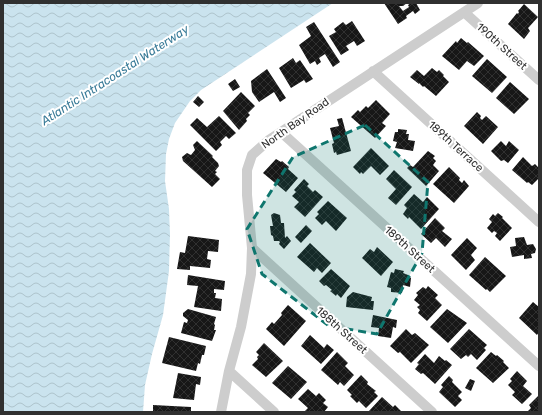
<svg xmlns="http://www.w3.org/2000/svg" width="542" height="415" font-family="Rubik,sans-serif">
  <defs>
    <pattern id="water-waves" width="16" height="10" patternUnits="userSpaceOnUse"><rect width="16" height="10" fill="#cae3ee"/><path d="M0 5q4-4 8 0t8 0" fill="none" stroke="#aec3cc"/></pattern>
    <pattern id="building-cross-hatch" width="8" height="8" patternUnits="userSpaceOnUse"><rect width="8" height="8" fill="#171717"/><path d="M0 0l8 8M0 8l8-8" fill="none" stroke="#303030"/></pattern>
  </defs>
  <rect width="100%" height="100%" fill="#fff"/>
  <path fill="url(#water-waves)" d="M 3,3 L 333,3 L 201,90 L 190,101 L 175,123 L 169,139 L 166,154 L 165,181 L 169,209 L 170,234 L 169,271 L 163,315 L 152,354 L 145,385 L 143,412 L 3,412 Z"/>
  <path fill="url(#building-cross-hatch)" d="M 384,3 L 407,3 L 403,6 L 399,6 L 403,11 L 409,7 L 408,5 L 411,3 L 416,3 L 420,10 L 415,14 L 413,11 L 406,16 L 407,18 L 398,24 Z
    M 524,4 L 538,17 L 529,27 L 528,28 L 530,31 L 524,39 L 508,24 L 517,13 L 518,14 L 519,12 L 518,11 Z
    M 352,21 L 365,41 L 357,46 L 354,41 L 346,46 L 349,50 L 341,55 L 329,36 L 336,32 L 334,29 L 343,22 L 346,25 Z
    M 314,22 L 340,62 L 333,67 L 325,54 L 319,58 L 321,62 L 317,65 L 315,61 L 310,64 L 299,45 L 311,36 L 306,27 Z
    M 461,38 L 467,43 L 468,42 L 484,56 L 474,66 L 467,61 L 459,70 L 442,56 L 456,41 L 457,43 Z
    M 293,58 L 296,63 L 300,60 L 302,63 L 313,79 L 306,83 L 304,80 L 291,88 L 279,68 Z
    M 487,59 L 507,77 L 492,93 L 472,76 Z
    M 432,68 L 437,72 L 439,70 L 444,75 L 443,76 L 449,82 L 436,96 L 424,86 L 423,87 L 419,83 L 419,84 L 410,77 L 417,70 L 424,76 Z
    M 267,69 L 286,98 L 280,102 L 274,92 L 259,102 L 252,92 L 251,81 Z
    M 235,79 L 240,87 L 233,91 L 228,84 Z
    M 510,82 L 529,99 L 514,114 L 496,98 Z
    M 241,92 L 255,106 L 248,113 L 250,115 L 246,119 L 247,121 L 239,130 L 223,111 Z
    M 198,96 L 204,102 L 199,107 L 193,102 Z
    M 376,100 L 390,114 L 382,123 L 386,126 L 375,138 L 351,117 L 358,110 L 360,112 L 366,106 L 368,108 Z
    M 477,112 L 481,116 L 480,118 L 482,120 L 486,116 L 498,127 L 483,144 L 464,126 Z
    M 219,116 L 236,133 L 229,139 L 226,136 L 220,142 L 222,145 L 216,151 L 190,125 L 197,118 L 207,127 Z
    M 342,118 L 351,151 L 337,155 L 336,152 L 334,153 L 332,144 L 334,143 L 330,128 L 339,126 L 337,119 Z
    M 398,129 L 407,130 L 406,134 L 409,134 L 408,140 L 415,141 L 413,151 L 395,148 L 397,142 L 393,141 L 395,132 L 398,132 Z
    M 197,141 L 213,156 L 212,157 L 218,163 L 219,166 L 215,171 L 217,172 L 215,174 L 220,179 L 212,187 L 183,161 L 182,157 L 187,153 L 191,155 L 195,150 L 193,145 Z
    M 501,141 L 506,146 L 509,141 L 519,150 L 508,163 L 504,160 L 501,161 L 491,151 Z
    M 371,148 L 389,166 L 380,175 L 371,166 L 363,174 L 361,172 L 360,174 L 353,167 Z
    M 428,151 L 435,156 L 433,158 L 436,161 L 433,165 L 439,171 L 426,186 L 407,168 L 410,165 L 413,167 Z
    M 523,157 L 532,166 L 535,164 L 538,167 L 539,166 L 539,178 L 532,185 L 528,182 L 527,183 L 512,170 Z
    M 276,159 L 281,162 L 282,161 L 289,167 L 288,169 L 298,178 L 286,192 L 263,173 Z
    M 449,167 L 460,178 L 459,180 L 462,183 L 464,180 L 469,186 L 454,203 L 433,184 Z
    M 394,170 L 412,187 L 396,205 L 388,198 L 396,189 L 386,179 Z
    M 304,179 L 309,184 L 307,186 L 313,192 L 315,190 L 323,197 L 305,217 L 294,207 L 299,202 L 292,196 L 296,192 L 294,190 Z
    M 414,194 L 423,202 L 427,197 L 439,209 L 421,229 L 409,217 L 408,219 L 403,214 L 407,208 L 404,205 Z
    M 328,201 L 347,218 L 336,231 L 326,221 L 322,225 L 315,218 L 319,214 L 317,212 Z
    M 274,213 L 280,215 L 281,223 L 284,223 L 285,238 L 287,236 L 291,241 L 284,249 L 279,244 L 280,242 L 279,241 L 274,241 L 273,236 L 271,235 L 270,226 L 273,226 L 271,215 Z
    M 498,213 L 503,217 L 502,218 L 512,228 L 500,241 L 495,236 L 497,233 L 494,231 L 492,233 L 487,228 L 492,222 L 489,219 L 493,214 L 495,216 Z
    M 435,218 L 445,228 L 442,231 L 452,239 L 445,247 L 436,238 L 431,243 L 421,234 Z
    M 306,225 L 312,231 L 301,243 L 295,237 Z
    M 188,236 L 219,240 L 218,252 L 208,251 L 207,259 L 211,260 L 210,268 L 190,266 L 190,270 L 177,269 L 180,252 L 185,253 Z
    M 524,237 L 527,245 L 533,244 L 536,249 L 535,253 L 531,254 L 532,258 L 524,259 L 524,255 L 512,257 L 510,247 L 516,246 L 515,238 Z
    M 467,238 L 477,248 L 471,255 L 475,260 L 466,270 L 451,255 Z
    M 310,243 L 331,263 L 322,273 L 317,268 L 314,272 L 297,257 Z
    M 377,247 L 393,262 L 381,276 L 362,258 L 370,249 L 374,252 Z
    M 485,257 L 506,276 L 490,292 L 487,289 L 486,290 L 469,275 Z
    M 331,269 L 350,286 L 341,298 L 337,294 L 336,296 L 330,291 L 332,290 L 326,285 L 324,286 L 319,281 Z
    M 395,269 L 404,271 L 403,273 L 408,275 L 411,278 L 410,287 L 403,285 L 402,293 L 391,292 L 391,288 L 387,287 L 391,272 L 394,273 Z
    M 188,275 L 225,281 L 224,290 L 214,289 L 214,293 L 216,293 L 215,298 L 222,299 L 221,311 L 194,307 L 198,286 L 187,285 Z
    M 428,286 L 438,295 L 435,298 L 442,305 L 427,321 L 418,313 L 420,310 L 417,307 L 420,305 L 414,300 L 418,295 L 416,293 L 423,287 L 426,289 Z
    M 353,292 L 372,297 L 371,301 L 374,301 L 373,310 L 346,307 L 347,297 Z
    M 533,302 L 539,307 L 539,332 L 537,335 L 519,318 Z
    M 288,305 L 306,321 L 284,346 L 266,329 L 272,322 L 274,324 L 282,315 L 281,313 Z
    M 188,309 L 216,317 L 214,324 L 215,325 L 214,330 L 216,330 L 212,341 L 181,333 L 184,322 L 187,323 L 188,320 L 183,316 L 183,313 Z
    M 447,309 L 467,323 L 448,343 L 430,327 Z
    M 373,315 L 397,320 L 396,328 L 393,327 L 391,338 L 378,336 L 379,328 L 371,327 Z
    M 406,329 L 412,335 L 415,333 L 429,345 L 411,363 L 400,352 L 398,353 L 390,346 Z
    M 469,329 L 487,345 L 484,348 L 486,350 L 477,360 L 471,354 L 468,357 L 466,355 L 461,359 L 450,349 Z
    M 310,335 L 324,348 L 327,344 L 334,350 L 321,364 L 301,346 Z
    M 169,337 L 206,346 L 204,355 L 202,355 L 200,364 L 198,363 L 196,371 L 162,363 Z
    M 264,343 L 283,361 L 266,377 L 252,365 L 258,359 L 257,357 L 259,355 L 256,352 Z
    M 337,352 L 348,363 L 345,366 L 354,375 L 344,386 L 340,382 L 338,385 L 321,370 Z
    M 491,352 L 496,356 L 497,355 L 504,361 L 503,362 L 509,368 L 493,383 L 476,368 Z
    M 425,354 L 434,363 L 439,356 L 445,361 L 446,360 L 452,365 L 435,384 L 423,373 L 421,374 L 415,369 L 419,364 L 417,363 Z
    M 288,366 L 307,382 L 291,399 L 272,383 Z
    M 517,371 L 527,381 L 523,386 L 532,394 L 522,404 L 512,395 L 515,392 L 508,385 L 512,381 L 510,379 Z
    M 178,373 L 201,377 L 200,385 L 196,384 L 194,400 L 173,398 Z
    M 361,375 L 368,382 L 367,384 L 376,391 L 374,392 L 378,396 L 366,408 L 359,401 L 357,403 L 350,396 L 352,395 L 347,390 Z
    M 449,376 L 453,380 L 452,382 L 462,392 L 458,396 L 462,400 L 455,407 L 439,392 L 443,387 L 441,385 Z
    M 470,379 L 475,381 L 471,391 L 465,388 Z
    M 308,389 L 316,396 L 319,393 L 326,400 L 323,403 L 328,407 L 324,412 L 304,412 L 308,408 L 298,399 Z
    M 539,395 L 539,412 L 527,412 L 531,408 L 529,405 Z
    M 382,397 L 393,407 L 395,405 L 402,412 L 369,411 Z
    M 153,405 L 191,407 L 191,412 L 153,412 Z"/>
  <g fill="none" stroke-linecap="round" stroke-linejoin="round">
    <path stroke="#cdcdcd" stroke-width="10" d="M 464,12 L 539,80
      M 373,71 L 539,222
      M 281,132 L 539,366
      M 252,248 L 432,412
      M 229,371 L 274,412
      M 221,412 L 229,371 L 241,327 L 251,274 L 252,248 L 247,195 L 247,170 L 252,155 L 269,140 L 478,3"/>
  </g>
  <path fill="#0f766e" fill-opacity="0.2" stroke="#0f766e" stroke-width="3" stroke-dasharray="8 5" stroke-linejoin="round" d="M 365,125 L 428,182 L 422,253 L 377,334 L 329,326 L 262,274 L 247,229 L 293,157 Z"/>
  <g text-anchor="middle" stroke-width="4" stroke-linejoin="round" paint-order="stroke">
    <g font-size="11" fill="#303030" stroke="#fff">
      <text transform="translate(502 46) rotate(42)" y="4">190th Street</text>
      <text transform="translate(295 123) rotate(-35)" y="4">North Bay Road</text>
      <text transform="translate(456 146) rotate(42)" y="4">189th Terrace</text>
      <text transform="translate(410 249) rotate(42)" y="4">189th Street</text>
      <text transform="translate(342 330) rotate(42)" y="4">188th Street</text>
    </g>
    <g font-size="12" font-style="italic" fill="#397b98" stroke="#fff">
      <text transform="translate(115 75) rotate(-33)" y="4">Atlantic Intracoastal Waterway</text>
    </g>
  </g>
  <rect width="542" height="415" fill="none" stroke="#303030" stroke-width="8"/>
</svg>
